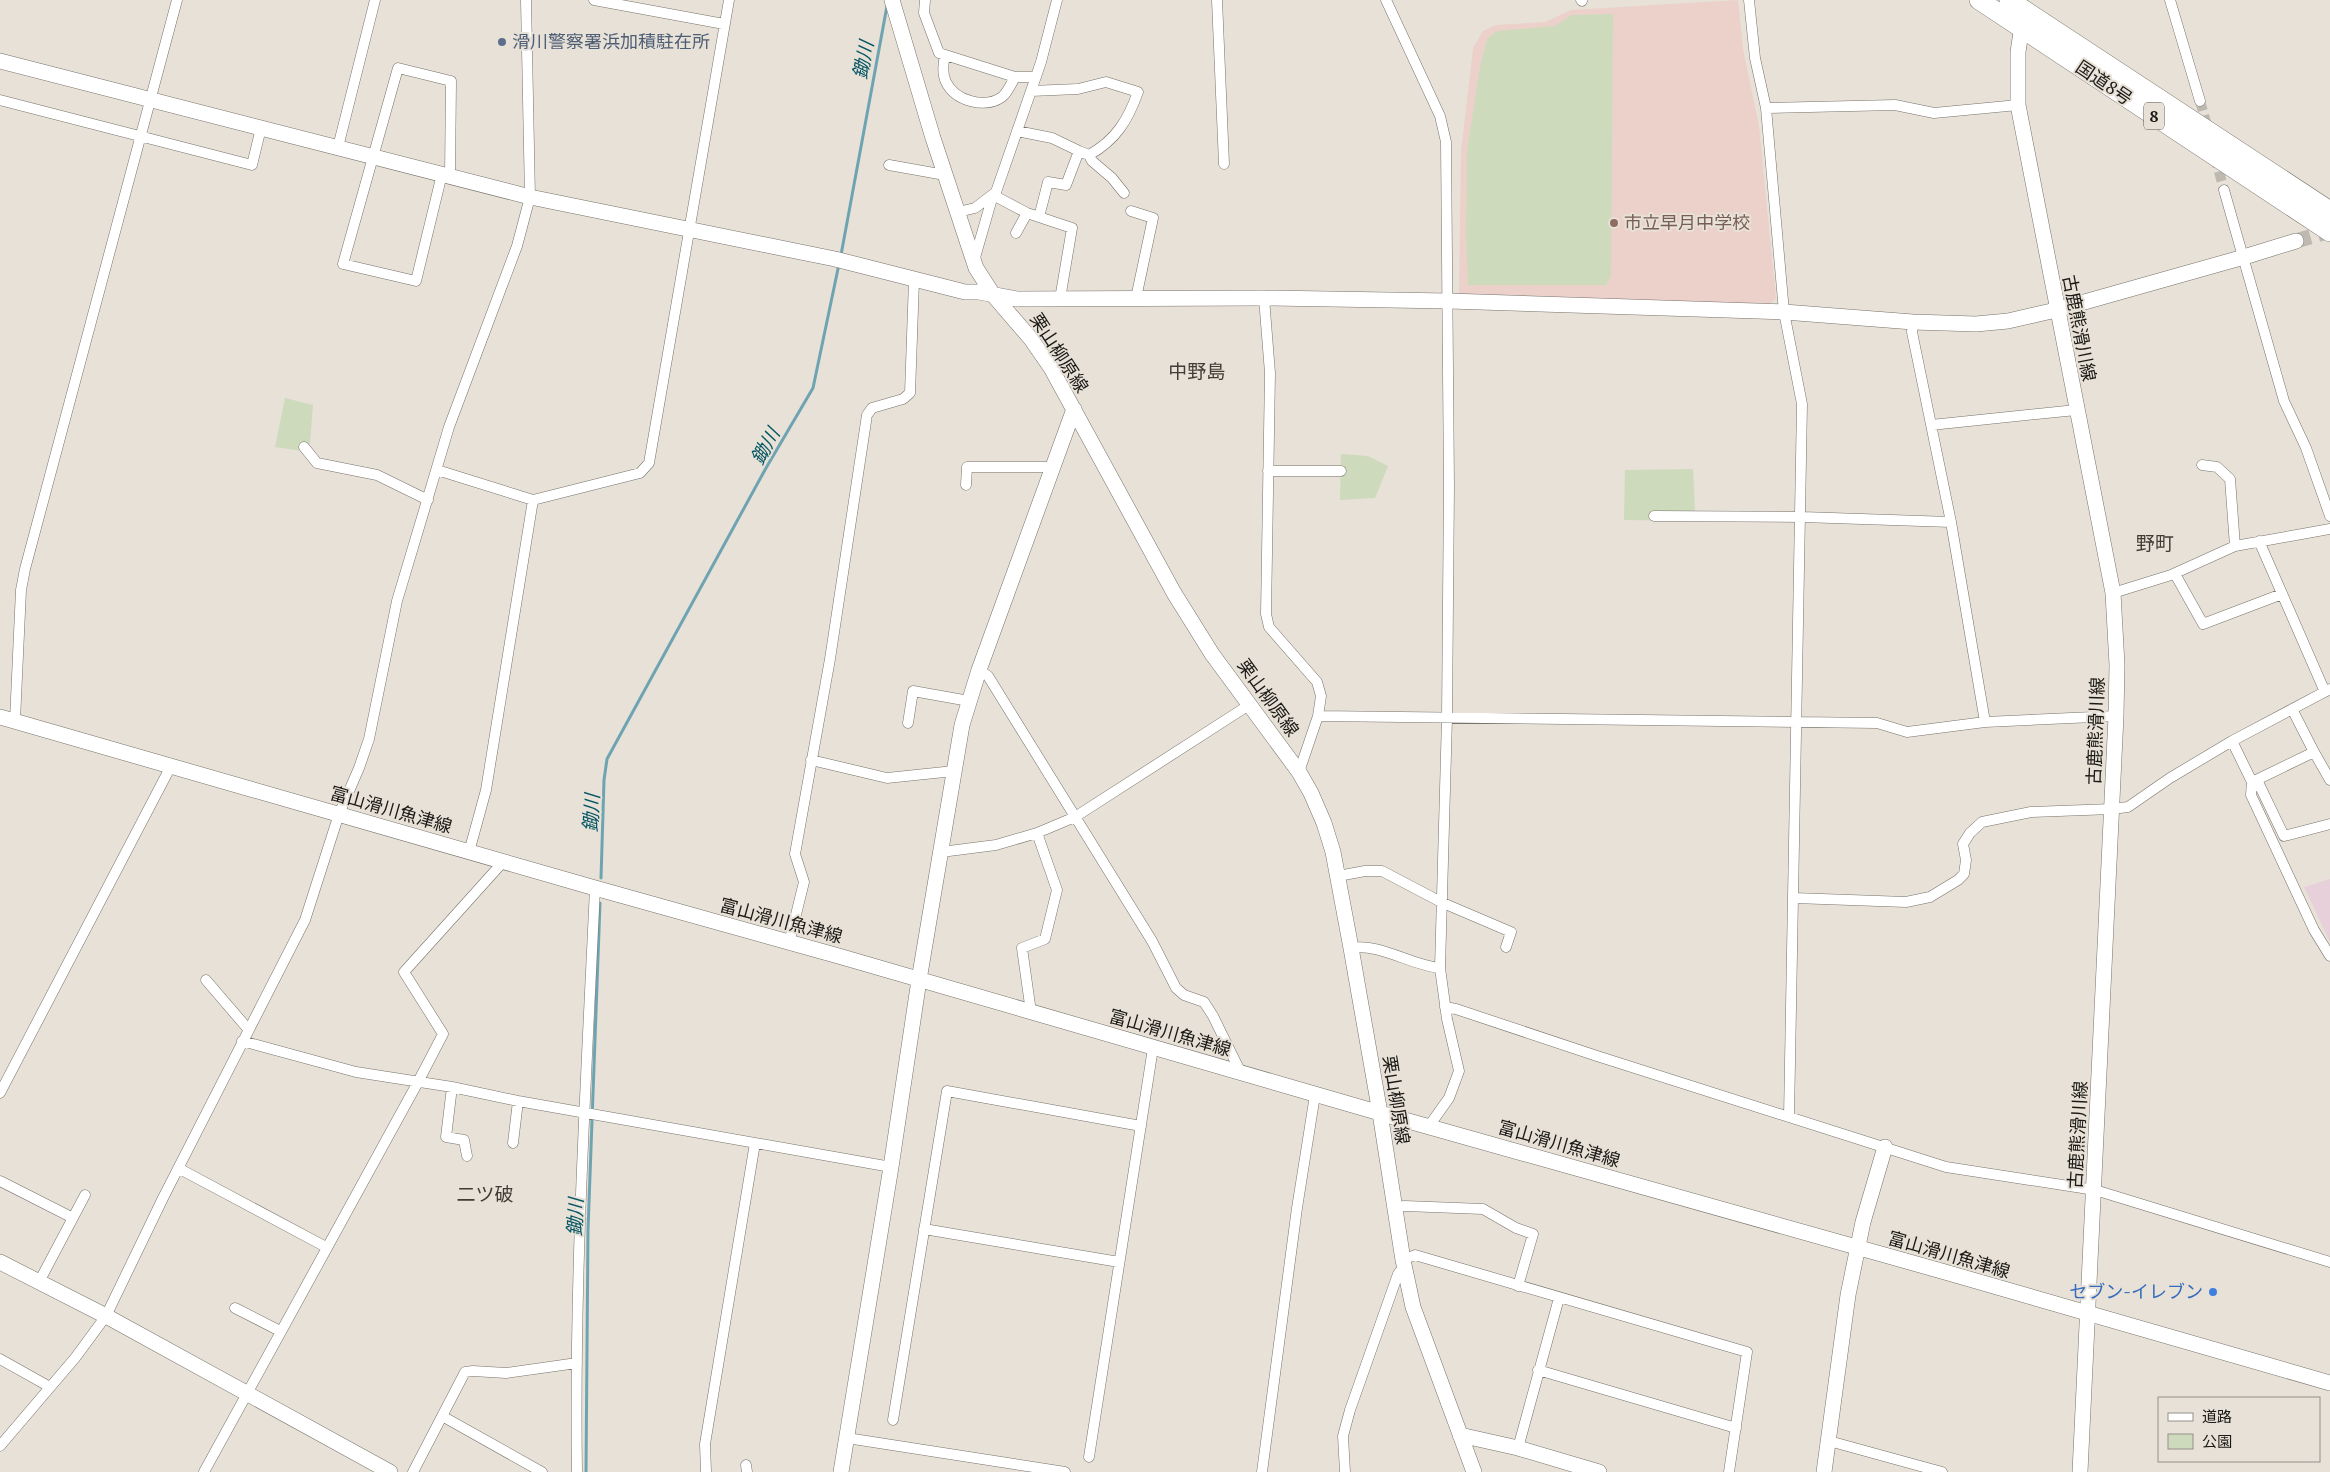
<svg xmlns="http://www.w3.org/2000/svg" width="2330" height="1472" font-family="'PT Serif','Noto Sans JP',serif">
  <rect width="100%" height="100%" fill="#e7e1d7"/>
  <path fill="#e8d0db" d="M 2330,879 L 2330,942 L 2304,887 Z"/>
  <path fill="#ebd1ca" d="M 1738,0 L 1743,49 L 1759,126 L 1776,299 L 1767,305 L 1459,294 L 1461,152 L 1473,48 L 1483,31 L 1496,25 L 1545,22 L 1571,10 Z"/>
  <path fill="#cedabc" d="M 1613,14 L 1611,276 L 1606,285 L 1468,285 L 1466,234 L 1467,151 L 1480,67 L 1487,39 L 1497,31 L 1555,26 L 1572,15 Z
    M 285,398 L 313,405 L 310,443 L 302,451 L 275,447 Z
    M 1341,454 L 1368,456 L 1388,466 L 1375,498 L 1340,500 Z
    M 1693,469 L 1695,511 L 1693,521 L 1624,520 L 1625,470 Z"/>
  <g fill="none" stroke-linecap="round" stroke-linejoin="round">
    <path stroke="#6ea4b1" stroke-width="3" d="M 841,255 L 887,6
      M 601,878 L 604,780 L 607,759 L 766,468 L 813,388 L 839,264
      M 586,1472 L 588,1230 L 600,903"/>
    <path stroke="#beb9b0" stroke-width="10" stroke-dasharray="10 5" stroke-linecap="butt" d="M 2200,101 L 2208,129
      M 2215,157 L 2224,190"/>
    <path stroke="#beb9b0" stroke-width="15" stroke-dasharray="15 8" stroke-linecap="butt" d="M 2296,241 L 2330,231"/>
    <defs>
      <path id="street" d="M 594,0 L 724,24
        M 925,0 L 924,13 L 939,53 L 1015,77 L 1036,77
        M 1217,0 L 1224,164
        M 1386,0 L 1440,116 L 1446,142 L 1449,486 L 1447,718 L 1440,968 L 1447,1019 L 1459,1071 L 1449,1098 L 1429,1126
        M 1581,0 L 1582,1
        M 1749,0 L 1755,58 L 1766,108 L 1784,312 L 1802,404 L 1789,1117
        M 2170,0 L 2200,101
        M 945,55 C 943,64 942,74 946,82 C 955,101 985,109 1002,97 C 1008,92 1011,84 1015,77
        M 1031,91 L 1078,89 L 1106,82 L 1138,92 C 1128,120 1116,140 1089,155 L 1079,151
        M 0,100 L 252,165 L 261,128
        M 1766,108 L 1895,105 L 1934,113 L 2018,105
        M 1017,131 L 1052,138 L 1079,151 L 1066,185 L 1048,182 L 1039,217 L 1027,213
        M 338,147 L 375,0
        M 1089,155 L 1092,161 L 1112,178 L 1124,193
        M 889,165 L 945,175
        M 442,174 L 416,281 L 343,264 L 398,68 L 451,81 L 450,176
        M 2224,190 L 2284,401 L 2306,448 L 2330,516
        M 1131,211 L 1153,218 L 1136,298
        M 958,212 L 975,208 L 996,192 L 1041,62 L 1057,0
        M 1039,217 L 1072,228 L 1060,299
        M 974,261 L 993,195 L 1027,213 L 1016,233
        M 1264,298 L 1270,373 L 1266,614 L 1269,627 L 1317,682 L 1321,696 L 1318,716 L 1299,772
        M 1913,322 L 1912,332 L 1951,522 L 1985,722
        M 1931,425 L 2076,410
        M 304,447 L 317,463 L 377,475 L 428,500
        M 2202,465 L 2217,467 L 2230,479 L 2235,546
        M 437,470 L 533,500 L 640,473 L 649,463 L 729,0
        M 1268,471 L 1341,471
        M 966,485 L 967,467 L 1054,467
        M 1654,516 L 1802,517 L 1951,522
        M 2259,541 L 2325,692
        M 2175,574 L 2203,624 L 2282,594
        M 2113,593 L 2171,575 L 2235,546 L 2330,529
        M 979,670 L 988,676 L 1152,941 L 1176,988 L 1184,995 L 1204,1002 L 1213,1016 L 1241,1073
        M 1318,716 L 1877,723 L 1907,732 L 1985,722 L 2116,716
        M 15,720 L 21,590 L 25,569 L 177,0
        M 908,723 L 913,691 L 969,701
        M 2232,741 L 2252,782 L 2314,752 L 2292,709
        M 2314,752 L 2330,780
        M 811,760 L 887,778 L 954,771
        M 2257,780 L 2284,836 L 2330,824
        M 2252,782 L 2251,795 L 2314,930 L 2330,956
        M 469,852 L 486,790 L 533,500
        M 941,852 L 996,845 L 1037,833 L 1075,817 L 1249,705
        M 1338,876 L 1365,871 L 1382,871 L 1443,903 L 1511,932 L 1506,947
        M 1794,898 L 1906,902 L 1930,897 L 1958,880 L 1964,874 L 1966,860 L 1963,844 L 1970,833 L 1982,822 L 2031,812 L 2112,809 L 2128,807 L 2170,778 L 2232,741 L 2330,689
        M 789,943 L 804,882 L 795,854 L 830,659 L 867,415 L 872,408 L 903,399 L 910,393 L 914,280
        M 1351,948 C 1380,943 1410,965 1440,968
        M 206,980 L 248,1029
        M 1445,1007 L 1456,1009 L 1597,1056 L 1946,1167 L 2095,1190 L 2330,1262
        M 1031,1012 L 1022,948 L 1045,939 L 1057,890 L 1037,833
        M 242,1041 L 356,1072 L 452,1087 L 518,1101 L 891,1167
        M 452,1087 L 446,1137 L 464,1140 L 467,1156
        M 0,1093 L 171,766
        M 513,1143 L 518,1101
        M 178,1168 L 326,1247
        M 0,1181 L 73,1218
        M 1394,1207 L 1405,1206 L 1483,1209 L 1516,1228 L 1533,1234 L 1518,1286
        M 924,1229 L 1119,1262
        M 1403,1260 L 1415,1255 L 1747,1352 L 1729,1472
        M 39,1282 L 85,1195
        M 235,1308 L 280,1331
        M 0,1359 L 50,1387
        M 1538,1370 L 1736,1428
        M 442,1416 L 542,1472
        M 893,1420 L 947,1091 L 1141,1126
        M 847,1438 L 1065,1472
        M 1829,1441 L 1942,1472
        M 0,1446 L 75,1358 L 106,1316 L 163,1198 L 305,920 L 339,814 L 359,768 L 369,739 L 397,601 L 449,427 L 517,246 L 530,197 L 526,0
        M 1518,1448 L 1559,1298
        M 1089,1457 L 1153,1048
        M 746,1465 L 747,1472
        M 204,1472 L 418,1082 L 443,1034 L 404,972 L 503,862
        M 413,1472 L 465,1372 L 473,1371 L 506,1373 L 577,1363
        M 577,1472 C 574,1278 586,1083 595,888
        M 706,1472 L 705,1444 L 755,1143
        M 1262,1472 L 1297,1208 L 1315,1095
        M 1345,1472 L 1343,1436 L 1350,1410 L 1398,1274 L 1404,1266"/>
      <path id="secondary" d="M 892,0 L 933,138 L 976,268 L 994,296 L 1031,339 L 1051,368 L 1174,593 L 1212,654 L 1299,772 L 1311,793 L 1324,823 L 1333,852 L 1351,948 L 1380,1113 L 1403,1260 L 1413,1307 L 1474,1472
        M 2023,19 L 2018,52 L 2018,105 L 2113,593 L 2117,665 L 2116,716 L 2080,1472
        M 0,61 L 530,197 L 835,259 L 965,292 L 979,292 L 1017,299 L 1264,298 L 1449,301 L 1784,312 L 1913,322 L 1976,324 L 2008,321 L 2056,310 L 2244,257 L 2296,241
        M 0,717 L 595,888 L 842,957 L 1380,1113 L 1945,1272 L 2330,1383
        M 0,1262 L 106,1316 L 390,1472
        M 1460,1435 L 1518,1448 L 1599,1472
        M 841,1472 L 891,1167 L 919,980 L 962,725 L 979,670 L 1074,409
        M 1824,1472 L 1848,1295 L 1863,1222 L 1885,1147"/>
      <path id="highway" d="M 1979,0 L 2330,232
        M 2009,0 L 2330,211"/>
    </defs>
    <use href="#street" stroke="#77726a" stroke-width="11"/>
    <use href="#secondary" stroke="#77726a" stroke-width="16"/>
    <use href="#highway" stroke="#77726a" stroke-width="20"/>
    <use href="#street" stroke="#fff" stroke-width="10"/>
    <use href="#secondary" stroke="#fff" stroke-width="15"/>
    <use href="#highway" stroke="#fff" stroke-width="19"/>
  </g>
  <circle fill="#5c6f8a" stroke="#e7e1d7" stroke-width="2" cx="502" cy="42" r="5"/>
  <circle fill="#8d6e63" stroke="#e7e1d7" stroke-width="2" cx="1614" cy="223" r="5"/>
  <circle fill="#3f7fe0" stroke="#e7e1d7" stroke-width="2" cx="2213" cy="1292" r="5"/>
  <g text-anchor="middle" stroke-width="4" stroke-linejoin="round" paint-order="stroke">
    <rect fill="#e7e1d7" stroke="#58554f" stroke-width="1" x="2144" y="102.5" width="20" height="27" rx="4"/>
    <g font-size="16" font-weight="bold" fill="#1b1915">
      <text x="2154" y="122">8</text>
    </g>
    <g font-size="18" fill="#4e5e75" stroke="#e7e1d7" text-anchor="start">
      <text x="512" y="48">滑川警察署浜加積駐在所</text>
    </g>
    <g font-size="18" fill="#1b1915" stroke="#e7e1d7">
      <text transform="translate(2104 83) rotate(34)" y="6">国道8号</text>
      <text transform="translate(2079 328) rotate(79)" y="6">古鹿熊滑川線</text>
      <text transform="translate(1059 353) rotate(57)" y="6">栗山柳原線</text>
      <text transform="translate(1268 698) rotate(54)" y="6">栗山柳原線</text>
      <text transform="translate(2096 731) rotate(-88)" y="6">古鹿熊滑川線</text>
      <text transform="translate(391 810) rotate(16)" y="6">富山滑川魚津線</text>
      <text transform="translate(781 921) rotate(15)" y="6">富山滑川魚津線</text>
      <text transform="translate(1170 1033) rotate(16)" y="6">富山滑川魚津線</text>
      <text transform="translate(1396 1100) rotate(81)" y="6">栗山柳原線</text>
      <text transform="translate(2078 1135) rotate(-87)" y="6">古鹿熊滑川線</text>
      <text transform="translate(1559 1144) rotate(16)" y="6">富山滑川魚津線</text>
      <text transform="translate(1949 1255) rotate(16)" y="6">富山滑川魚津線</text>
    </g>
    <g font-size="18" fill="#785e54" stroke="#e7e1d7" text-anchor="start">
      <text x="1624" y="229">市立早月中学校</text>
    </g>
    <g font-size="18" fill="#366cbe" stroke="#e7e1d7" text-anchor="end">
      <text x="2203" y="1298">セブン-イレブン</text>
    </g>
    <g font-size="19" font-style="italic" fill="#055664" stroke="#e7e1d7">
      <text transform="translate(863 60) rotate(-79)" y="7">鋤川</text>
      <text transform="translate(765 446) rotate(-61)" y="7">鋤川</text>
      <text transform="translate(591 813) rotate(-87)" y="7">鋤川</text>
      <text transform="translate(575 1217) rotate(-88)" y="7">鋤川</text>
    </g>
    <g font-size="19" fill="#403b34" stroke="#e7e1d7">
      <text x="1197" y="378">中野島</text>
      <text x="2155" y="550">野町</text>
      <text x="485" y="1201">二ツ破</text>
    </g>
  </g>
  <rect x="2158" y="1397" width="162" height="65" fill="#e7e1d7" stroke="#959189"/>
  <rect x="2168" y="1413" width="25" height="8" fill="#ffffff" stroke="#959189"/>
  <text x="2202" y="1422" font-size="15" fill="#1b1915">道路</text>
  <rect x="2168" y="1434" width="25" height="15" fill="#cedabc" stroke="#959189"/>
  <text x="2202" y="1447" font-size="15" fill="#1b1915">公園</text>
</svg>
